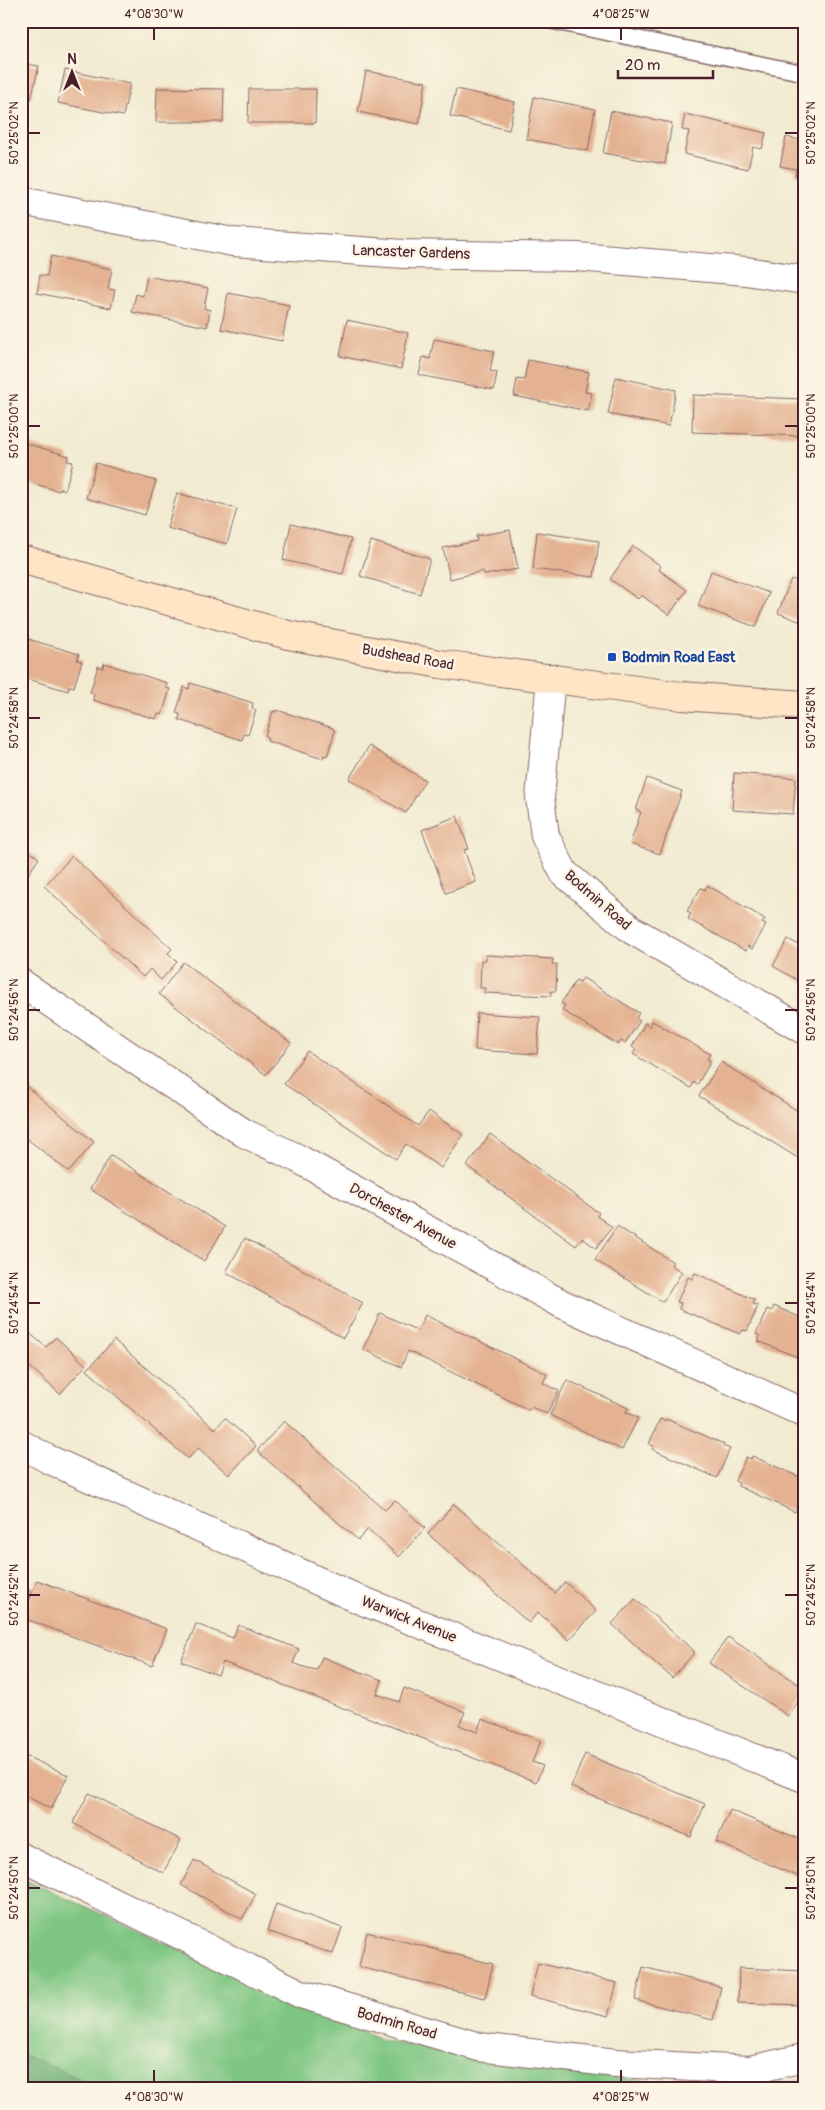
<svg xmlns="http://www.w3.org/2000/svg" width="825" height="2110" font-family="Pangolin,sans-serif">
  <rect width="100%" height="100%" fill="#fcf5e5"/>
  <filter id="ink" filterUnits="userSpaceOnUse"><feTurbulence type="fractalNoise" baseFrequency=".02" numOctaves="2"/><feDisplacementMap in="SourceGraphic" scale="10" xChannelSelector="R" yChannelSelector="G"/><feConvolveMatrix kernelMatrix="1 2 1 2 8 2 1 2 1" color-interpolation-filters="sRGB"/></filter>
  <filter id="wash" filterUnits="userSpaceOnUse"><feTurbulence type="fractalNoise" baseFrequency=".0096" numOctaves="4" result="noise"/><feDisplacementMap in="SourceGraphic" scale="20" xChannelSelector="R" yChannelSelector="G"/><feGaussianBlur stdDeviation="1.12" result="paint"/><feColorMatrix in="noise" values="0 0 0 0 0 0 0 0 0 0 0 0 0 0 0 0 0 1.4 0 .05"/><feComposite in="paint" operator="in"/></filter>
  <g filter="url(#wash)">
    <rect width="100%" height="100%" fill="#f2ebd2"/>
    <path fill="#7ec682" stroke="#647256" d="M 21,1878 L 385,2041 L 536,2070 L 741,2089 L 102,2089 L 21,2054 Z
      M 804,2078 L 804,2089 L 748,2089 Z"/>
    <path fill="#66ab70" stroke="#58654e" d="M 21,2054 L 102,2088 L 102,2089 L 21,2089 Z"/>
    <g id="blocks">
      <path fill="#e4b292" d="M 21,63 L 39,66 L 31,99 L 21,96 Z
        M 65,70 L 130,84 L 123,116 L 58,103 Z
        M 366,71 L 426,82 L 419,124 L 358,112 Z
        M 157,88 L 224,89 L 223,122 L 156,122 Z
        M 249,89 L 316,89 L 315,123 L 248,123 Z
        M 456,89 L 515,102 L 509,130 L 450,116 Z
        M 534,97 L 595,109 L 588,151 L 526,139 Z
        M 611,111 L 672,123 L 665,164 L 603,153 Z
        M 685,114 L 766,133 L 762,149 L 753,147 L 748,169 L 684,154 L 689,131 L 682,130 Z
        M 786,137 L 804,141 L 804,177 L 795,175 L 796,169 L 780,166 Z
        M 51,256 L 112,269 L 108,289 L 115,290 L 111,308 L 37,293 L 40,275 L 47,276 Z
        M 147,276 L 208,288 L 204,308 L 210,310 L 207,327 L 132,312 L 136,294 L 143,296 Z
        M 228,293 L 289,305 L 282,341 L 221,329 Z
        M 347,320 L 408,333 L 401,369 L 340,356 Z
        M 434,339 L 494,351 L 490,371 L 497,372 L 494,390 L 419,375 L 423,357 L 430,359 Z
        M 528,360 L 589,372 L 585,392 L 592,393 L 588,411 L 514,396 L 517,379 L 524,380 Z
        M 616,377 L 676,390 L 669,426 L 608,414 Z
        M 693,395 L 804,399 L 804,436 L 692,432 Z
        M 21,442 L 69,456 L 67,461 L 73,462 L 65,490 L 60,489 L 59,491 L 21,480 Z
        M 96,463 L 156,481 L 145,515 L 86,498 Z
        M 177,493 L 237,509 L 227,544 L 167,528 Z
        M 291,524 L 351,539 L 343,574 L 283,560 Z
        M 510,530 L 518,569 L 485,575 L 483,571 L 450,579 L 443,548 L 477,541 L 476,536 Z
        M 537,532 L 599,541 L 594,577 L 533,569 Z
        M 371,541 L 430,559 L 420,594 L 360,576 Z
        M 633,546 L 661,566 L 659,570 L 687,590 L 669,615 L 641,595 L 638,599 L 610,579 Z
        M 711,571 L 769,593 L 756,627 L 698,606 Z
        M 791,579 L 804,583 L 804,623 L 778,613 Z
        M 21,637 L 79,654 L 77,660 L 82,661 L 74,687 L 69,686 L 68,691 L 21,677 Z
        M 104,663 L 167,683 L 166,688 L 170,689 L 162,715 L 158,714 L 156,719 L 93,700 L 94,694 L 90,693 L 98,666 L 103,668 Z
        M 190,683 L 253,703 L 252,708 L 256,710 L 248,735 L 244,734 L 242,740 L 179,720 L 180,714 L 176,713 L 184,687 L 189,689 Z
        M 277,710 L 333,728 L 333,730 L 335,731 L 327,756 L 324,755 L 323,759 L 267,741 L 268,738 L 265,736 L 273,711 L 276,712 Z
        M 369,746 L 425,780 L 406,813 L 349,779 Z
        M 734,773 L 796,778 L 793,814 L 732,810 Z
        M 647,778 L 682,791 L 660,854 L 630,844 L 641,812 L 636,810 Z
        M 457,816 L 469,849 L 464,850 L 476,882 L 446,893 L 422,830 Z
        M 21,846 L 39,858 L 21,885 Z
        M 72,856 L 172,949 L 168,953 L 177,962 L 161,980 L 150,969 L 143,977 L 44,886 Z
        M 707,885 L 765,919 L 762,923 L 766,925 L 752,949 L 748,946 L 746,951 L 688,919 L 691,913 L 687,911 L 701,888 L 705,890 Z
        M 788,939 L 804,948 L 804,984 L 773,966 Z
        M 486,955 L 553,959 L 552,964 L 557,964 L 556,991 L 551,991 L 551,996 L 484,993 L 485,988 L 480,988 L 481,960 L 486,960 Z
        M 183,962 L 291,1043 L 266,1075 L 159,994 Z
        M 583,978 L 639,1013 L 636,1018 L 640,1021 L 625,1043 L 621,1041 L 618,1045 L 562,1010 L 565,1005 L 561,1003 L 576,980 L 580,982 Z
        M 477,1013 L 540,1017 L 537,1054 L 475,1050 Z
        M 652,1021 L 710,1054 L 707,1059 L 711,1061 L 697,1085 L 694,1082 L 691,1088 L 633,1054 L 636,1049 L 632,1047 L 645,1023 L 650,1026 Z
        M 307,1051 L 418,1126 L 429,1111 L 463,1135 L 441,1168 L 406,1144 L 396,1159 L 284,1084 Z
        M 721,1062 L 804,1115 L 804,1162 L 699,1096 Z
        M 21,1082 L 94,1142 L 69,1172 L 21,1134 Z
        M 490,1134 L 599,1213 L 597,1216 L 612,1227 L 596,1248 L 582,1238 L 576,1246 L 467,1166 Z
        M 111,1155 L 225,1227 L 204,1261 L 90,1189 Z
        M 617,1226 L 673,1262 L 671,1265 L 682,1272 L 663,1302 L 595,1260 Z
        M 245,1238 L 363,1303 L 343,1338 L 226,1272 Z
        M 695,1273 L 755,1300 L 753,1304 L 758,1306 L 747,1331 L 743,1330 L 740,1334 L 679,1309 L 681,1303 L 677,1302 L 688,1277 L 692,1279 Z
        M 774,1306 L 804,1319 L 804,1360 L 758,1341 L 760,1336 L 756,1334 L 767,1309 L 772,1311 Z
        M 380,1313 L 418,1331 L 425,1315 L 547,1374 L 543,1383 L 559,1391 L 547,1414 L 531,1407 L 529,1410 L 408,1351 L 401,1367 L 363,1349 Z
        M 21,1326 L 46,1347 L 56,1337 L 86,1365 L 60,1394 L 29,1366 L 21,1375 Z
        M 114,1340 L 215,1429 L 225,1418 L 256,1446 L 229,1475 L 198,1448 L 188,1459 L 87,1370 Z
        M 567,1380 L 628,1408 L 626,1412 L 638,1418 L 622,1450 L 550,1415 Z
        M 660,1419 L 665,1421 L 666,1419 L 724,1444 L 723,1446 L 730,1449 L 717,1478 L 652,1449 L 654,1446 L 649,1444 Z
        M 284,1421 L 385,1510 L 395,1500 L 425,1528 L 399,1557 L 368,1529 L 358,1540 L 257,1451 Z
        M 752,1456 L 804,1479 L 804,1512 L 797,1508 L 795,1512 L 738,1486 L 739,1483 L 735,1481 L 746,1457 L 751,1459 Z
        M 454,1504 L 555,1593 L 565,1582 L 596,1611 L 569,1640 L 538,1612 L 529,1623 L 428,1534 Z
        M 37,1580 L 167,1629 L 152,1666 L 23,1618 Z
        M 21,1585 L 31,1591 L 21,1614 Z
        M 635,1599 L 695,1652 L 672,1678 L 612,1624 Z
        M 196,1624 L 233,1638 L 238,1625 L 299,1649 L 293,1663 L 307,1668 L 317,1670 L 322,1657 L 382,1680 L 377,1694 L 399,1702 L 404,1688 L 435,1700 L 465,1712 L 459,1725 L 477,1732 L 482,1719 L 541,1741 L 532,1762 L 543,1766 L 536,1782 L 223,1662 L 218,1675 L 181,1661 Z
        M 728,1637 L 804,1688 L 804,1693 L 788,1716 L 709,1663 Z
        M 21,1754 L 68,1775 L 51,1809 L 22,1794 Z
        M 585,1754 L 705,1804 L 691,1837 L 571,1787 Z
        M 89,1793 L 181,1840 L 163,1873 L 73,1823 Z
        M 730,1810 L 804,1841 L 804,1879 L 716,1842 Z
        M 194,1860 L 256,1894 L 242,1919 L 181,1885 Z
        M 276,1904 L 342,1928 L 333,1954 L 267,1931 Z
        M 367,1932 L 493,1964 L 485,1998 L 359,1967 Z
        M 538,1963 L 617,1983 L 608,2016 L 530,1996 Z
        M 643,1967 L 721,1987 L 713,2020 L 635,2000 Z
        M 739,1968 L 804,1971 L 804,2005 L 738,2003 Z"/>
    </g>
  </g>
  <g filter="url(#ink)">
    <use href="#blocks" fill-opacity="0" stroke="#856665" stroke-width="1"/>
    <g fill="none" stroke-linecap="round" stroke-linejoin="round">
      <defs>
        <path id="lane" d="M 551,21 L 804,73"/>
        <path id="street" d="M 21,201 L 233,242 L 404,254 L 577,257 L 746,271 L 804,280
          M 551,678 L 540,798 L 545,836 L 564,873 L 632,930 L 804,1030
          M 21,983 L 244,1133 L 297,1158 L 562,1304 L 804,1413
          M 21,1444 L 48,1459 L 358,1599 L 804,1778
          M 21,1857 L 301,1994 L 479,2047 L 616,2063 L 750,2070 L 804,2058"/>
        <path id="secondary" d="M 21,559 L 288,635 L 440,664 L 682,696 L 804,705"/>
      </defs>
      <use href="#lane" stroke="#856665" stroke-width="18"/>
      <use href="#street" stroke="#856665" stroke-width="30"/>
      <use href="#secondary" stroke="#856665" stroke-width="30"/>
      <use href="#lane" stroke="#fff" stroke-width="15"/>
      <use href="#street" stroke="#fff" stroke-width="28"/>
      <use href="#secondary" stroke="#fde5c5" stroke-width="28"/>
    </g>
  </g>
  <path fill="none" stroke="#4a1f2b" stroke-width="2" d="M 154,28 L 154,40M 621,28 L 621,40M 28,133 L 40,133M 785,133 L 798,133M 28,426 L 40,426M 785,426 L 798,426M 28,718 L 40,718M 785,718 L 798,718M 28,1010 L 40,1010M 785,1010 L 798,1010M 28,1303 L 40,1303M 785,1303 L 798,1303M 28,1595 L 40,1595M 785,1595 L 798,1595M 28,1888 L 40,1888M 785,1888 L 798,1888M 154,2070 L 154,2082M 621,2070 L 621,2082"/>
  <rect fill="#1a4fb4" stroke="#fcf5e5" stroke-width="2" x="607" y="652" width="10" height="10" rx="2.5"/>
  <g text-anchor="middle" stroke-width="5" stroke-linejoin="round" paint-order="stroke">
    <g font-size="15" fill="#4a1f2b" stroke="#fcf5e5">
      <text transform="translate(411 252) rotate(2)" y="5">Lancaster Gardens</text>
      <text transform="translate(408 657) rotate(10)" y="5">Budshead Road</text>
      <text transform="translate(598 900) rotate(41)" y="5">Bodmin Road</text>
      <text transform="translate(403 1216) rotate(29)" y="5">Dorchester Avenue</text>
      <text transform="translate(409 1619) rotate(22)" y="5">Warwick Avenue</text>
      <text transform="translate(397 2023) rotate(16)" y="5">Bodmin Road</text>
    </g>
    <g font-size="15" font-weight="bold" fill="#164399" stroke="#fcf5e5" text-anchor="start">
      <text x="622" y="662">Bodmin Road East</text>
    </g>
  </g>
  <rect width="825" height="2110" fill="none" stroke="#fcf5e5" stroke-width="55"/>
  <g transform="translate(72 72)" stroke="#fcf5e5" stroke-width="4" paint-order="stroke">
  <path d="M0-4L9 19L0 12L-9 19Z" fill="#4a1f2b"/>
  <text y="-8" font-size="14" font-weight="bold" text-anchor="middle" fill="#4a1f2b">N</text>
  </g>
  <path d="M618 70v8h95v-8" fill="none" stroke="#4a1f2b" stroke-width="2.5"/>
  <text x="625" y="70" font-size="15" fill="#4a1f2b" stroke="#fcf5e5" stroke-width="4" paint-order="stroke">20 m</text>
  <rect x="28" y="28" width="770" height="2054" fill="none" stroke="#4a1f2b" stroke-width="2"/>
  <g font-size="12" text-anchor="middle" fill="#4a1f2b">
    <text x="154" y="18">4°08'30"W</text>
    <text x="621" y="18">4°08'25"W</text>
    <text transform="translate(14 133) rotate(-90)" y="4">50°25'02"N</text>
    <text transform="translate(811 133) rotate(-90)" y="4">50°25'02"N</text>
    <text transform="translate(14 426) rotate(-90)" y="4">50°25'00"N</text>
    <text transform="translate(811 426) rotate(-90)" y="4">50°25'00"N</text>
    <text transform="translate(14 718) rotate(-90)" y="4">50°24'58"N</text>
    <text transform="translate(811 718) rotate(-90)" y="4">50°24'58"N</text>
    <text transform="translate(14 1010) rotate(-90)" y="4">50°24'56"N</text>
    <text transform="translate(811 1010) rotate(-90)" y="4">50°24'56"N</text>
    <text transform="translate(14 1303) rotate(-90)" y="4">50°24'54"N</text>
    <text transform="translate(811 1303) rotate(-90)" y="4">50°24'54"N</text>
    <text transform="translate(14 1595) rotate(-90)" y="4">50°24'52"N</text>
    <text transform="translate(811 1595) rotate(-90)" y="4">50°24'52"N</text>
    <text transform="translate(14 1888) rotate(-90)" y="4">50°24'50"N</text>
    <text transform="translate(811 1888) rotate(-90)" y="4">50°24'50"N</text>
    <text x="154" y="2101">4°08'30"W</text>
    <text x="621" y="2101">4°08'25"W</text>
  </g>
</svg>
